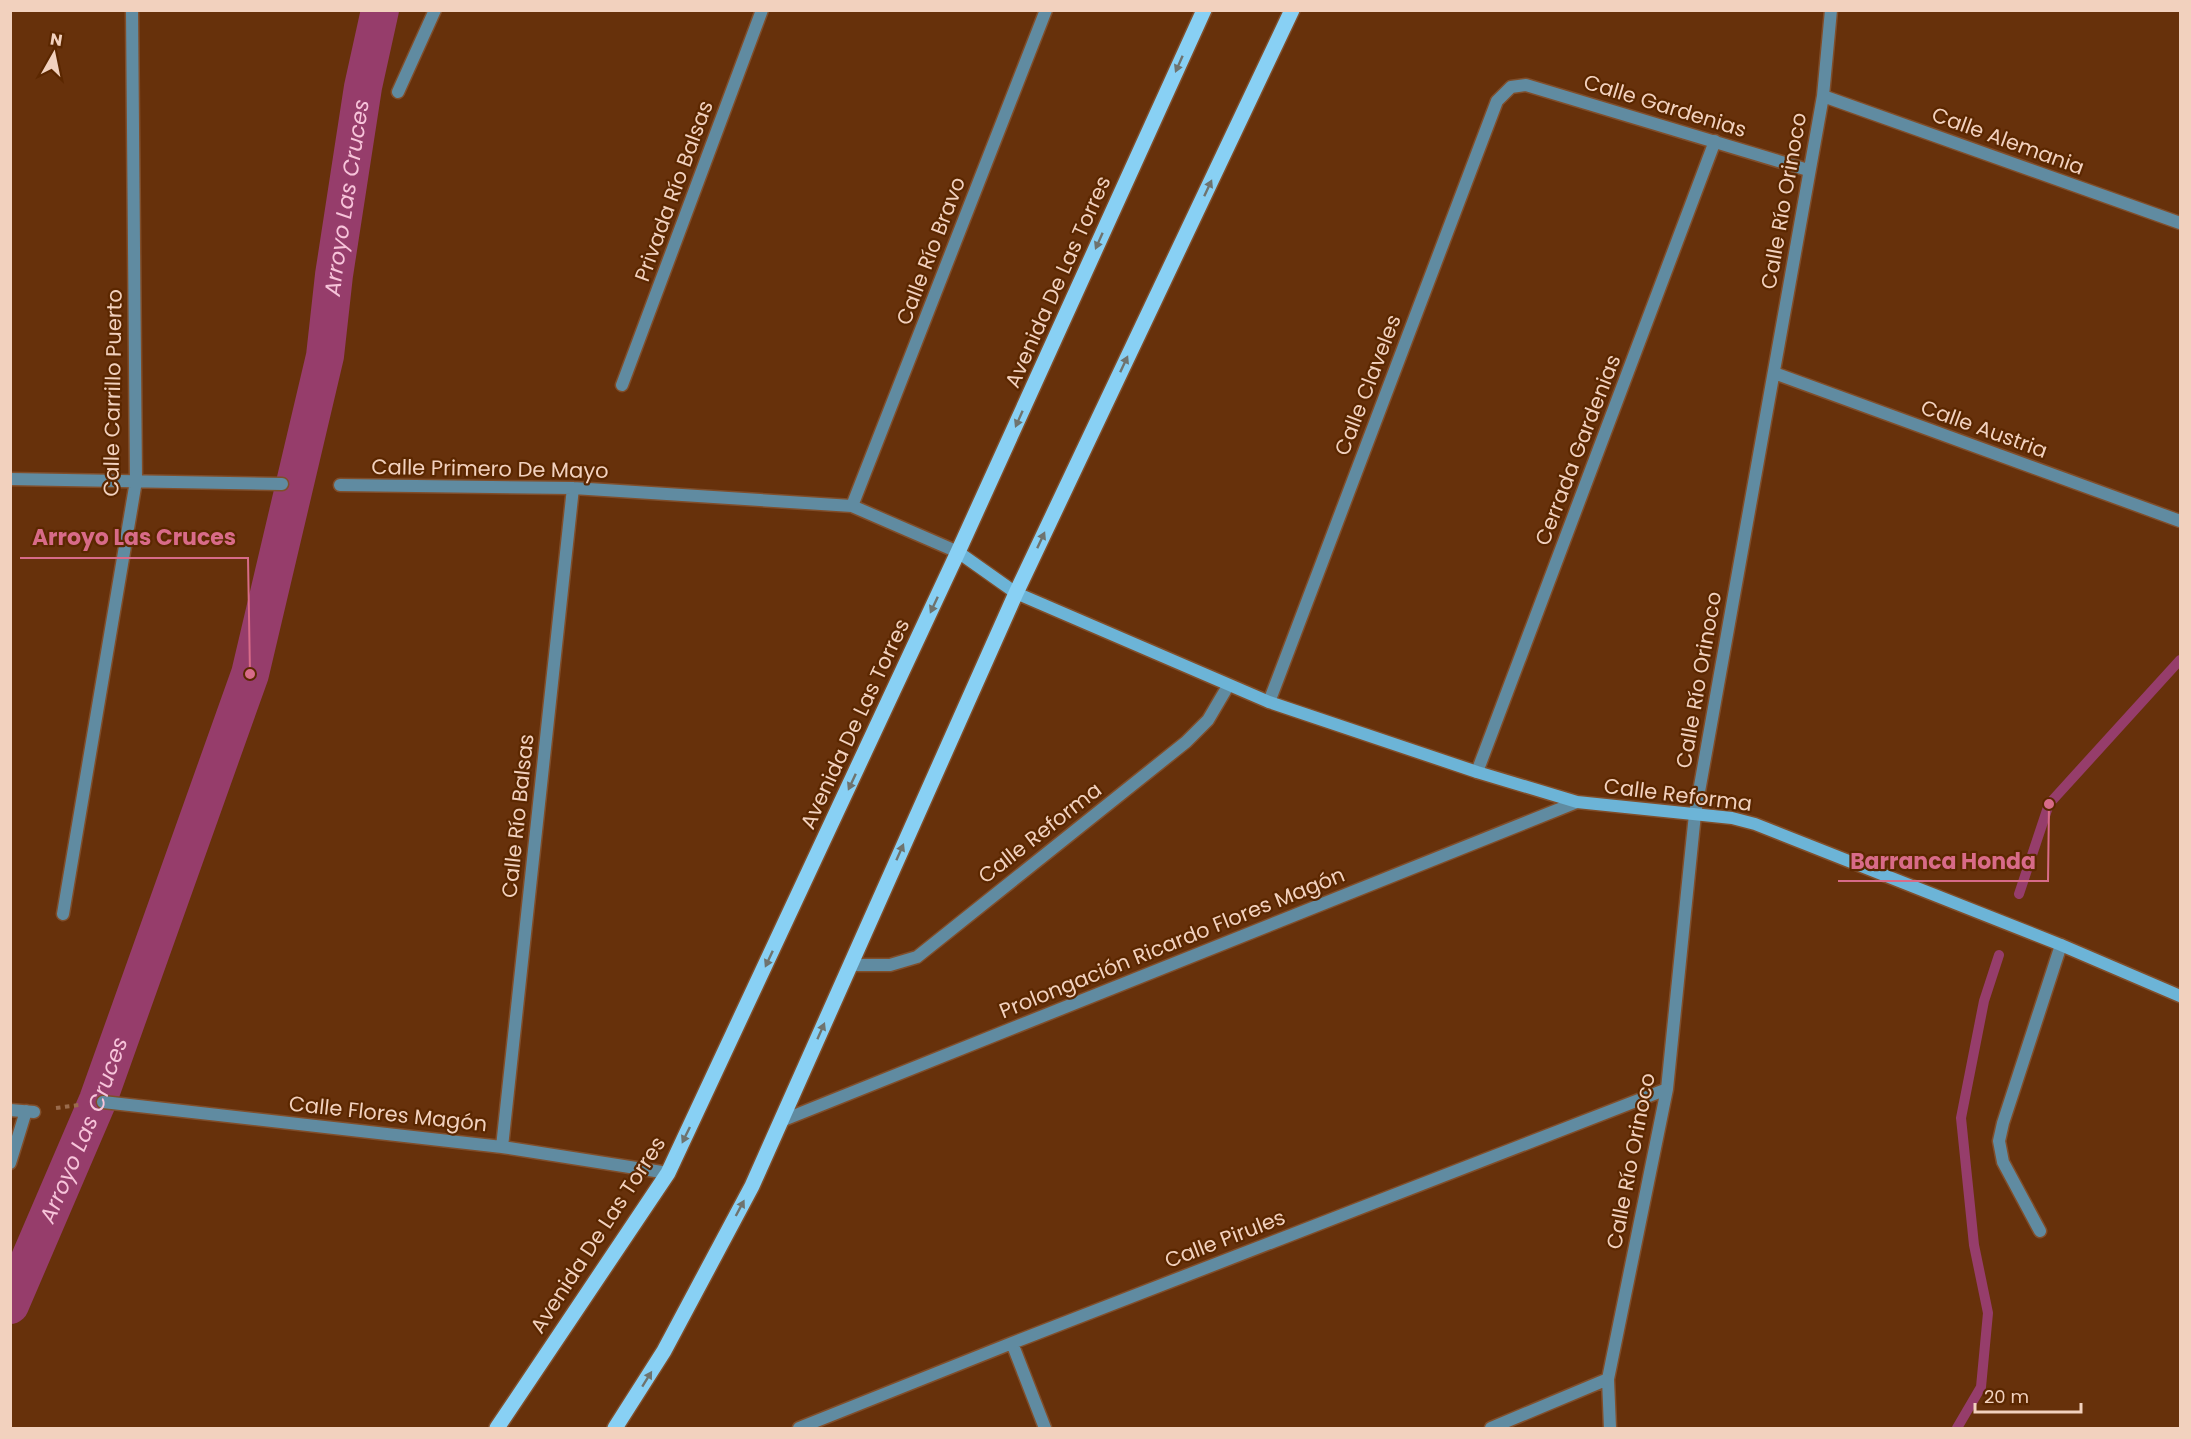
<svg xmlns="http://www.w3.org/2000/svg" width="2191" height="1439" font-family="Poppins,sans-serif">
  <rect width="100%" height="100%" fill="#67310b"/>
  <g fill="none" stroke-linecap="round" stroke-linejoin="round">
    <path stroke="#963d6b" stroke-width="10" d="M 2019,894 L 2049,804 L 2180,660
      M 1957,1428 L 1981,1387 L 1988,1313 L 1974,1245 L 1961,1118 L 1984,1001 L 1999,955"/>
    <path stroke="#963d6b" stroke-width="38" id="s1" d="M 10,1305 L 98,1100 L 250,674 L 325,356 L 334,275 L 363,87 L 380,10"/>
    <defs>
      <path id="street" d="M 398,92 L 435,10
        M 1823,96 L 2180,223
        M 1774,373 L 2180,521
        M 622,385 L 762,10
        M 10,479 L 282,484
        M 340,485 L 573,488 L 852,506 L 958,552
        M 852,506 L 1046,10
        M 1269,702 L 1497,101 L 1511,87 L 1526,85 L 1808,170
        M 1477,772 L 1715,141
        M 63,914 L 136,481 L 132,10
        M 850,965 L 890,965 L 917,957 L 1186,742 L 1208,720 L 1228,686
        M 103,1102 L 502,1147 L 668,1173
        M 10,1110 L 34,1112
        M 781,1121 L 1577,802
        M 502,1147 L 573,488
        M 10,1163 L 26,1111
        M 2040,1231 L 2003,1162 L 1999,1141 L 2003,1123 L 2061,945
        M 1012,1343 L 1045,1428
        M 799,1428 L 1012,1343 L 1667,1089
        M 1491,1428 L 1608,1379
        M 1610,1428 L 1608,1379 L 1667,1089 L 1695,814 L 1823,96 L 1831,10"/>
      <path id="secondary" d="M 958,552 L 1016,593 L 1269,702 L 1477,772 L 1577,802 L 1732,818 L 1755,824 L 2061,945 L 2180,996"/>
      <path id="primary" d="M 497,1428 L 668,1173 L 958,552 L 1204,10
        M 615,1428 L 664,1351 L 752,1186 L 1016,593 L 1292,10"/>
    </defs>
    <use href="#street" stroke="#804e2b" stroke-width="15"/>
    <use href="#secondary" stroke="#804e2b" stroke-width="15"/>
    <use href="#primary" stroke="#804e2b" stroke-width="18"/>
    <path stroke="#9a6b4c" stroke-width="4" stroke-dasharray="4.5 4.5" stroke-linecap="butt" d="M 56,1108 L 79,1105"/>
    <use href="#street" stroke="#608ba1" stroke-width="12"/>
    <use href="#secondary" stroke="#6cb4d7" stroke-width="12"/>
    <use href="#primary" stroke="#88d0f4" stroke-width="15"/>
  </g>
  <defs><path id="oneway-solid" d="M-6-.8H1V-3.2L6.5 0L1 3.2V.8H-6Z" transform="scale(1.5)"/></defs>
  <g fill="#6f736e">
    <use href="#oneway-solid" transform="translate(1179 64) rotate(114)"/>
    <use href="#oneway-solid" transform="translate(1208 188) rotate(-65)"/>
    <use href="#oneway-solid" transform="translate(1099 241) rotate(114)"/>
    <use href="#oneway-solid" transform="translate(1124 364) rotate(-65)"/>
    <use href="#oneway-solid" transform="translate(1019 419) rotate(114)"/>
    <use href="#oneway-solid" transform="translate(1041 540) rotate(-65)"/>
    <use href="#oneway-solid" transform="translate(934 605) rotate(115)"/>
    <use href="#oneway-solid" transform="translate(852 782) rotate(115)"/>
    <use href="#oneway-solid" transform="translate(900 852) rotate(-66)"/>
    <use href="#oneway-solid" transform="translate(769 959) rotate(115)"/>
    <use href="#oneway-solid" transform="translate(821 1031) rotate(-66)"/>
    <use href="#oneway-solid" transform="translate(686 1135) rotate(116)"/>
    <use href="#oneway-solid" transform="translate(740 1208) rotate(-62)"/>
    <use href="#oneway-solid" transform="translate(647 1379) rotate(-58)"/>
  </g>
  <g text-anchor="middle" stroke-width="4.5" stroke-linejoin="round" paint-order="stroke">
    <g font-size="21" fill="#f2d1be" stroke="#5b2700">
      <text transform="translate(1665 106) rotate(17)" y="7">Calle Gardenias</text>
      <text transform="translate(2008 141) rotate(20)" y="7">Calle Alemania</text>
      <text transform="translate(674 191) rotate(-70)" y="7">Privada Río Balsas</text>
      <text transform="translate(1784 201) rotate(-80)" y="7">Calle Río Orinoco</text>
      <text transform="translate(931 251) rotate(-69)" y="7">Calle Río Bravo</text>
      <text transform="translate(1058 282) rotate(-66)" y="7">Avenida De Las Torres</text>
      <text transform="translate(1368 385) rotate(-69)" y="7">Calle Claveles</text>
      <text transform="translate(113 393) rotate(-89)" y="7">Calle Carrillo Puerto</text>
      <text transform="translate(1984 429) rotate(20)" y="7">Calle Austria</text>
      <text transform="translate(1578 450) rotate(-69)" y="7">Cerrada Gardenias</text>
      <text transform="translate(490 469) rotate(1)" y="7">Calle Primero De Mayo</text>
      <text transform="translate(1699 680) rotate(-80)" y="7">Calle Río Orinoco</text>
      <text transform="translate(855 724) rotate(-65)" y="7">Avenida De Las Torres</text>
      <text transform="translate(1678 795) rotate(7)" y="7">Calle Reforma</text>
      <text transform="translate(518 816) rotate(-84)" y="7">Calle Río Balsas</text>
      <text transform="translate(1040 833) rotate(-38)" y="7">Calle Reforma</text>
      <text transform="translate(1172 943) rotate(-22)" y="7">Prolongación Ricardo Flores Magón</text>
      <text transform="translate(388 1114) rotate(6)" y="7">Calle Flores Magón</text>
      <text transform="translate(1631 1161) rotate(-79)" y="7">Calle Río Orinoco</text>
      <text transform="translate(598 1235) rotate(-57)" y="7">Avenida De Las Torres</text>
      <text transform="translate(1225 1239) rotate(-21)" y="7">Calle Pirules</text>
    </g>
    <g font-size="22" font-style="italic" fill="#f7c4da" stroke="#5b2700">
      <text dy="8" stroke="none"><textPath href="#s1" startOffset="1162">Arroyo Las Cruces</textPath></text>
      <text dy="8" stroke="none"><textPath href="#s1" startOffset="190">Arroyo Las Cruces</textPath></text>
    </g>
  </g>
  <path fill="none" stroke="#d86b88" stroke-width="2" d="M250 674L248 558H20M2049 804L2048 881H1838"/>
  <g fill="#d86b88" stroke="#5b2700" stroke-width="2">
    <circle cx="250" cy="674" r="6"/>
    <circle cx="2049" cy="804" r="6"/>
  </g>
  <g font-size="22" text-anchor="middle" font-weight="bold" fill="#d86b88" stroke="#5b2700" stroke-width="4.5" stroke-linejoin="round" paint-order="stroke">
    <text x="134" y="545">Arroyo Las Cruces</text>
    <text x="1943" y="869">Barranca Honda</text>
  </g>
  <rect width="2191" height="1439" fill="none" stroke="#f2d1be" stroke-width="24"/>
  <g transform="translate(54 54) rotate(9)" stroke="#5b2700" stroke-width="4.5" paint-order="stroke">
  <path d="M0-4.5L10 22L0 15L-10 22Z" fill="#f2d1be"/>
  <text y="-9" font-size="16" font-weight="bold" text-anchor="middle" fill="#f2d1be">N</text>
  </g>
  <path d="M1975 1403v9h106v-9" fill="none" stroke="#f2d1be" stroke-width="3"/>
  <text x="1984" y="1403" font-size="18" fill="#f2d1be" stroke="#5b2700" stroke-width="4.5" paint-order="stroke">20 m</text>
</svg>
